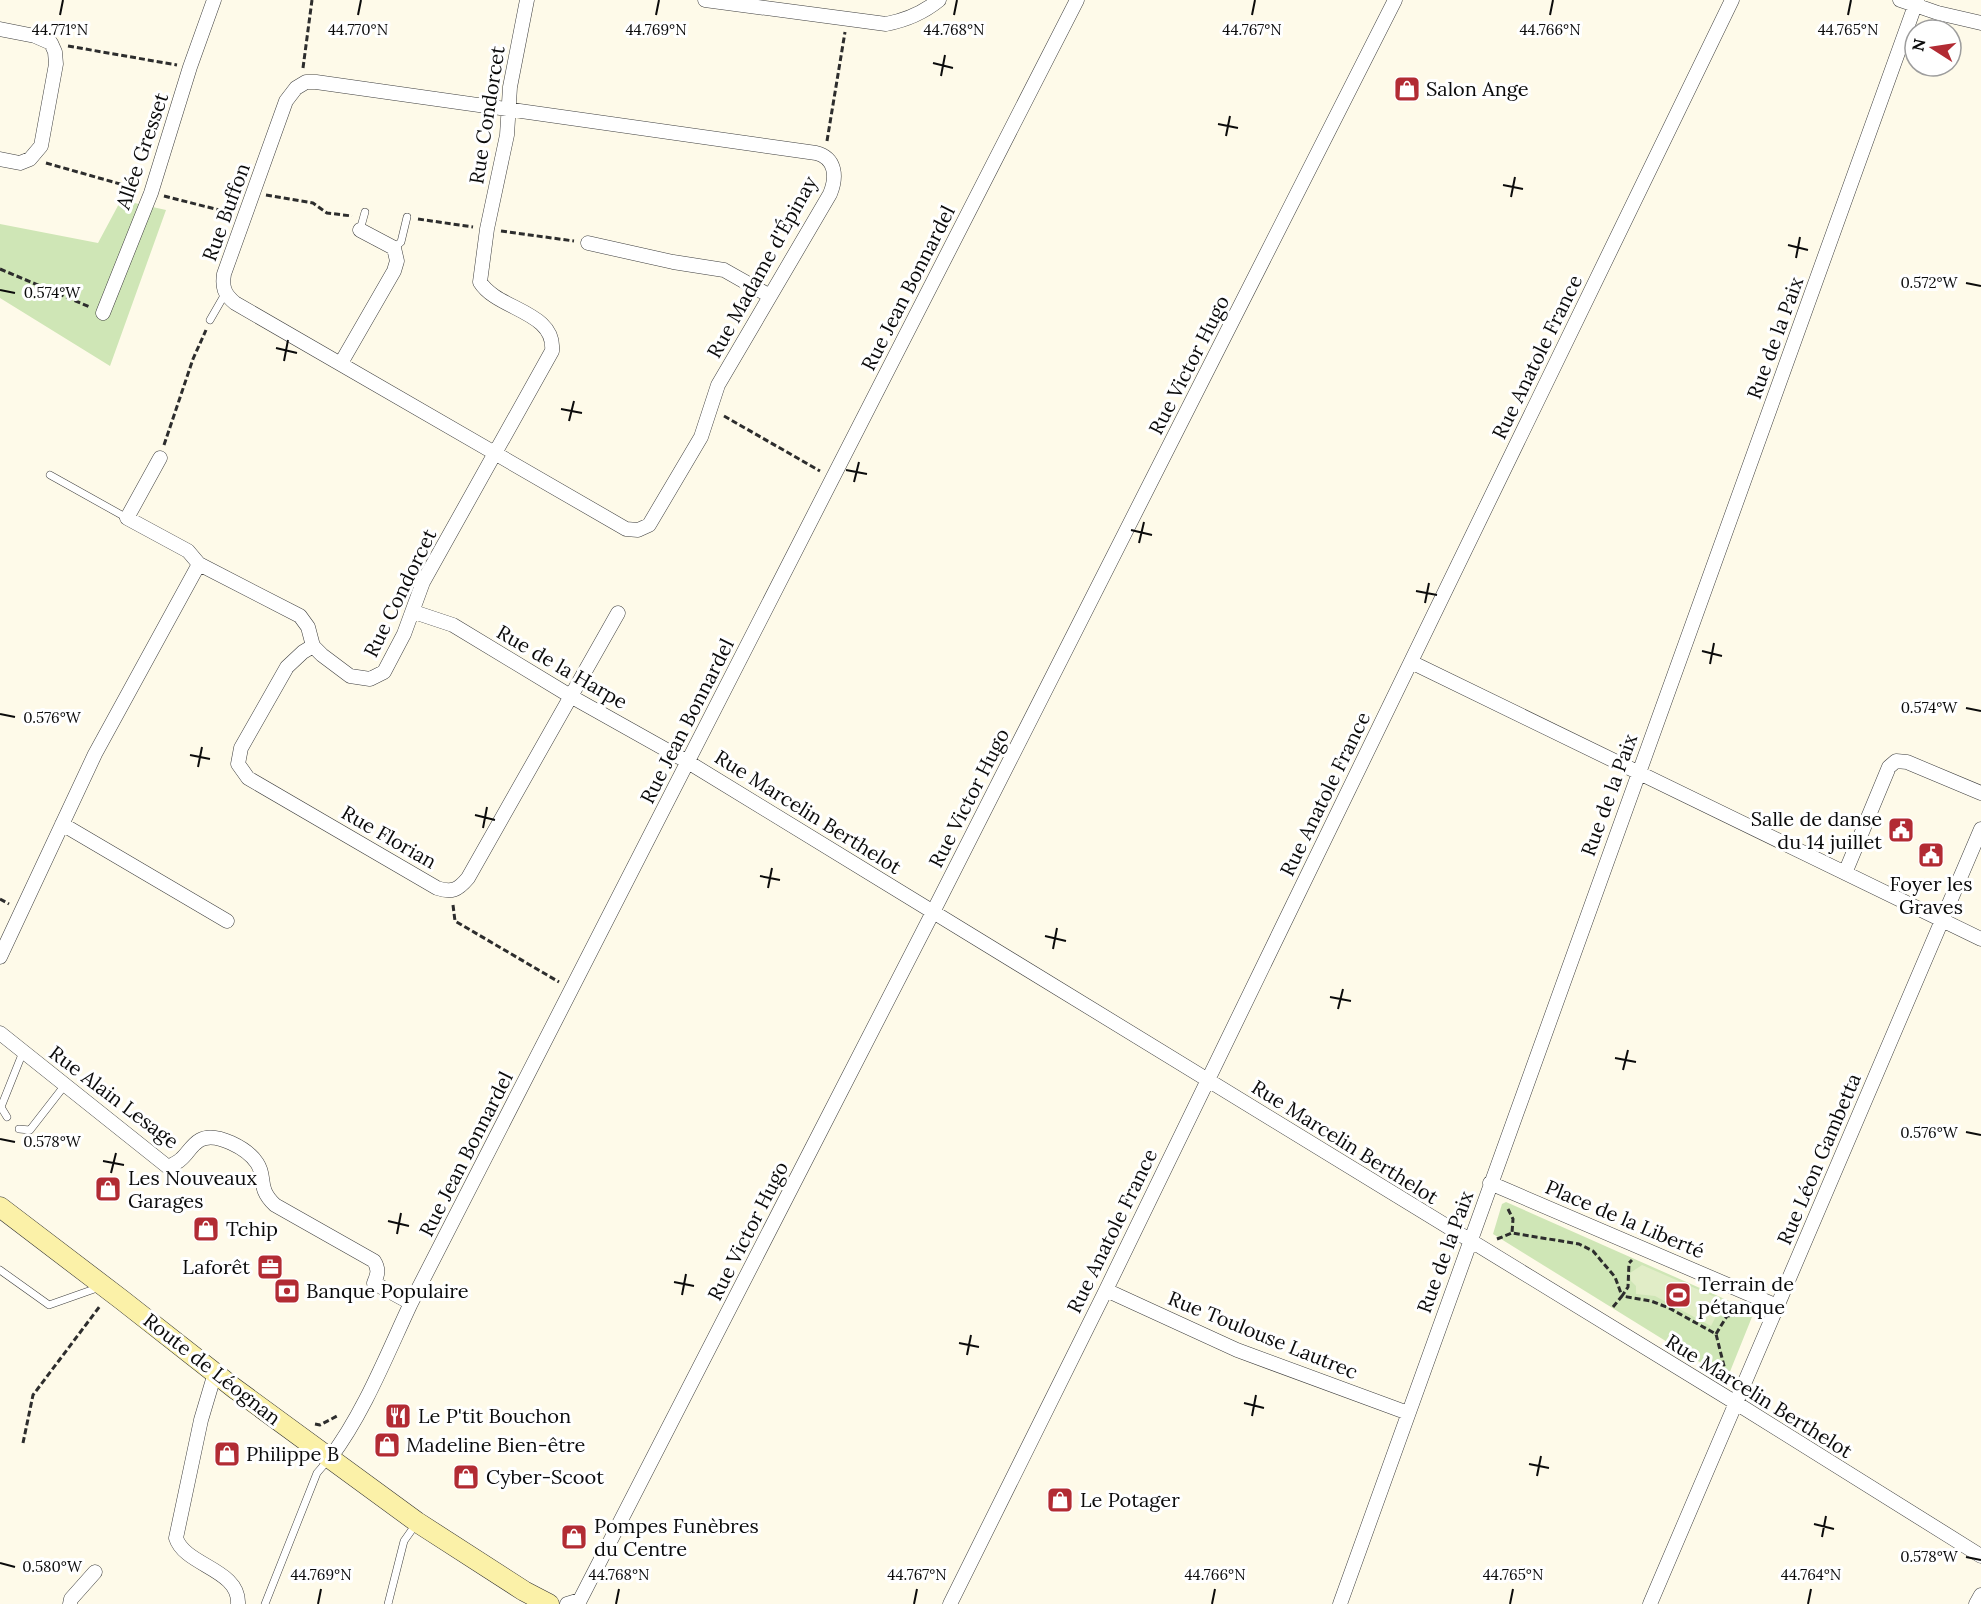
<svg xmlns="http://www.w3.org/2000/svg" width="1981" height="1604" font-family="Lora,serif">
  <rect width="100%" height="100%" fill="#fefae9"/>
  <path fill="#cfe6b6" d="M 121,200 L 166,210 L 110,366 L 0,298 L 0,224 L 98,243 Z
    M 1506,1202 L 1754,1312 L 1727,1379 L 1493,1234 L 1502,1204 Z"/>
  <path fill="#e1edc7" d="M 1642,1265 L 1722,1300 L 1730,1309 L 1727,1313 L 1717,1314 L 1711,1326 L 1655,1296 L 1636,1294 L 1636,1286 L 1631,1281 L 1630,1273 Z"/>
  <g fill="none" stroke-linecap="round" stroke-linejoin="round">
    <defs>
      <path id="lane" d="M 360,230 L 365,212
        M 394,248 L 401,242 L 407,217
        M 210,320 L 225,294
        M 50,475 L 127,518
        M 7,1117 L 1,1107 L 23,1052
        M 19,1129 L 30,1130 L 65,1085
        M 0,1270 L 49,1305 L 100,1287
        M 265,1604 L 317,1473 L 329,1459
        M 388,1604 L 404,1541 L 416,1524"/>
      <path id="street" d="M 705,0 L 886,24 C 907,20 923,13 939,0
        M 1900,0 L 1938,13 L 1981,23
        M 0,29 L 35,36 L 51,43 L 55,52 L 56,64 L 41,146 L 30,159 L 20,163 L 0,159
        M 306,82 L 316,82 L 816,153 C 836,158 837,177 830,194 L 718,385 L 701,437 L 649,525 L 638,530 L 626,529 L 235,303 C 224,294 222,287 224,274 L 286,101 L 296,88 Z
        M 588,243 L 673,262 L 724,270 L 770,296
        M 103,313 L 151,193 L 190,67 L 214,0
        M 341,363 L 394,271 L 397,261 L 394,248 L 360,230
        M 160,458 L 127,518 L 188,551 L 199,564
        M 414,612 L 453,625 L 572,697 L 688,762 L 1736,1403 L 1981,1556
        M 313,646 L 303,652 L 287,667 L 241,748 L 238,764 L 248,778 L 437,888 C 452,893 458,890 468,878 L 618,613
        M 1411,662 L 1981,939
        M 62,824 L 227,921
        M 1845,873 L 1889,767 L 1896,761 L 1907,762 L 1981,793
        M 0,957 L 95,754 L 199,564 L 300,616 L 308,627 L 313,646 L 322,655 L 350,676 L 370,679 L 384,672 L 404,634 L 423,582 L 552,351 C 556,311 497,310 480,282 L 487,229 L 507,135 L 510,87 L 527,0
        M 0,1033 L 168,1167 C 171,1165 177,1163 180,1160 C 187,1155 191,1145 200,1140 C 216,1131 248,1149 257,1163 C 267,1178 256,1187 275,1205 L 374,1261 C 379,1269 378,1274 374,1283 L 411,1303
        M 1490,1183 L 1777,1306
        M 1106,1290 L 1237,1350 L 1408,1413
        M 215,1373 L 201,1420 L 176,1538 C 185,1566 240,1569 238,1604
        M 330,1458 C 364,1413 387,1354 411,1303 L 1077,0
        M 70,1604 L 71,1599 L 95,1572
        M 567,1604 L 580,1600 L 933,912 L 1395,0
        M 950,1604 L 1106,1290 L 1732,0
        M 1340,1604 L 1917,0
        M 1650,1604 L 1981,829
        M 1976,1604 L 1981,1595"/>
      <path id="secondary" d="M 0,1207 L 122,1300 L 234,1388 L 417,1522 L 524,1591 L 549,1604"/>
    </defs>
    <use href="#lane" stroke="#3e3e3e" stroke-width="8"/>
    <use href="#street" stroke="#3e3e3e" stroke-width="15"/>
    <use href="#secondary" stroke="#2d2d2d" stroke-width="21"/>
    <path stroke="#2d2d2d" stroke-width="3" stroke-dasharray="6 3" stroke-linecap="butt" d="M 68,46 L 177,65
      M 303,68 L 312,0
      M 827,141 L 845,32
      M 46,163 L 138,189
      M 266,195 L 313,203 L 327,213 L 352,216
      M 164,196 L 231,213
      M 418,219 L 473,227
      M 501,231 L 574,241
      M 0,269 L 90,307
      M 724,416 L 820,471
      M 164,445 L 193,359 L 206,330
      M 0,899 L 9,904
      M 453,905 L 455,921 L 559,982
      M 1508,1209 L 1513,1219 L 1512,1233
      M 1497,1239 L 1512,1233 L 1579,1244 L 1593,1251 L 1615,1277 L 1622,1296 L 1628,1287 L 1629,1263 L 1632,1260
      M 1613,1307 L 1622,1296 L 1651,1301 L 1669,1308 L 1716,1334 L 1726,1374 L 1726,1380
      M 1716,1334 L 1727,1316 L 1752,1313
      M 315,1424 L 320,1425 L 339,1415
      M 23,1443 L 33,1395 L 100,1306"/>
    <use href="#lane" stroke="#fff" stroke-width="7"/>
    <use href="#street" stroke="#fff" stroke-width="14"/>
    <use href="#secondary" stroke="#fbf1a8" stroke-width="20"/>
  </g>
  <path fill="none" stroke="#0b0b0b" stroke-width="2" d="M 60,15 L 63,0M 358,15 L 361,0M 656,15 L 659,0M 954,15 L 957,0M 1252,15 L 1255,0M 1550,15 L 1553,0M 1848,15 L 1851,0M 933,63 L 953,68M 941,76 L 945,55M 1218,124 L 1238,128M 1226,136 L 1230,116M 1503,185 L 1523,189M 1511,197 L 1515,177M 1788,245 L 1808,250M 1796,258 L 1800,237M 1966,283 L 1981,286M 0,290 L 15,293M 276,348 L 297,353M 284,361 L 288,340M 561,409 L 582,413M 569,421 L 574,401M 846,470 L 867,474M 854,482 L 859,462M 1131,530 L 1152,535M 1139,543 L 1144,522M 1416,591 L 1437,595M 1425,603 L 1429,583M 1702,651 L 1722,656M 1710,664 L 1714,643M 1966,708 L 1981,711M 0,714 L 15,717M 190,755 L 210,759M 198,767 L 202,747M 475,815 L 495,820M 483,828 L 487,807M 760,876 L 780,880M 768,888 L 772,868M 1045,936 L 1066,941M 1053,949 L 1057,928M 1330,997 L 1351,1001M 1338,1009 L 1343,989M 1615,1058 L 1636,1062M 1623,1070 L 1628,1050M 1966,1132 L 1981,1135M 0,1139 L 15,1142M 103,1161 L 124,1165M 111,1173 L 116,1153M 388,1221 L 409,1226M 397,1234 L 401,1213M 674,1282 L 694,1286M 682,1295 L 686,1274M 959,1343 L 979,1347M 967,1355 L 971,1335M 1244,1403 L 1264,1408M 1252,1416 L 1256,1395M 1529,1464 L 1549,1468M 1537,1476 L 1541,1456M 1814,1524 L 1834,1529M 1822,1537 L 1826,1516M 1966,1557 L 1981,1560M 0,1563 L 15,1567M 318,1604 L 321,1589M 616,1604 L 619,1589M 914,1604 L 917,1589M 1212,1604 L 1215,1589M 1510,1604 L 1513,1589M 1808,1604 L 1811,1589"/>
  <defs>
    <symbol id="shop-square" viewBox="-11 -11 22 22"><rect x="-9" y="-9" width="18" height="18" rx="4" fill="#b22b33" stroke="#fff"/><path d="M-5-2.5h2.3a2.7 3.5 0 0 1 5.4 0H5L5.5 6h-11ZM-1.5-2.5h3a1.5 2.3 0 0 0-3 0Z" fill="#fff"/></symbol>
    <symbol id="civic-square" viewBox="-11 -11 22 22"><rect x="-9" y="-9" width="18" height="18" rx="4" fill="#b22b33" stroke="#fff"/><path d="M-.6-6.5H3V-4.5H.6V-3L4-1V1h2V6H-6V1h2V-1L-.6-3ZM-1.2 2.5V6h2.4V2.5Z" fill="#fff"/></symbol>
    <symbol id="office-square" viewBox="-11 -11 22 22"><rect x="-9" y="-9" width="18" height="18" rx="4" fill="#b22b33" stroke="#fff"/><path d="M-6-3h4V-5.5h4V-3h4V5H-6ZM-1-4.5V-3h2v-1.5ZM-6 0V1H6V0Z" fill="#fff"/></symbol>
    <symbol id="bank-square" viewBox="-11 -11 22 22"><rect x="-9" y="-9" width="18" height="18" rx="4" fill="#b22b33" stroke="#fff"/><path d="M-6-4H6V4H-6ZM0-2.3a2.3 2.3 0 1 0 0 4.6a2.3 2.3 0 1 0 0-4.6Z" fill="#fff"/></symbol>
    <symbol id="stadium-square" viewBox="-11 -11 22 22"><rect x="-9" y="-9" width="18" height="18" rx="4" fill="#b22b33" stroke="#fff"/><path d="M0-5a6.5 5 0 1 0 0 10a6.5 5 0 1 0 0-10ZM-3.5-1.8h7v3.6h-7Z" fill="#fff"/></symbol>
    <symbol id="restaurant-square" viewBox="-11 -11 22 22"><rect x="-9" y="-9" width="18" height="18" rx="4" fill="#b22b33" stroke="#fff"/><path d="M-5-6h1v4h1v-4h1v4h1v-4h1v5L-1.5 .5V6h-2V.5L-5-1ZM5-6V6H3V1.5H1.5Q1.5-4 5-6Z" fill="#fff"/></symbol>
  </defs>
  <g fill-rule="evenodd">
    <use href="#shop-square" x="1392" y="74" width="30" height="30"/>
    <use href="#civic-square" x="1886" y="815" width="30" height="30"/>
    <use href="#civic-square" x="1916" y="840" width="30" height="30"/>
    <use href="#shop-square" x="93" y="1174" width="30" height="30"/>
    <use href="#shop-square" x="191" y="1214" width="30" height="30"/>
    <use href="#office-square" x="255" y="1252" width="30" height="30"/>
    <use href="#bank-square" x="272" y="1276" width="30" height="30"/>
    <use href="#stadium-square" x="1663" y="1280" width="30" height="30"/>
    <use href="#restaurant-square" x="383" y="1401" width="30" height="30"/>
    <use href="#shop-square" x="372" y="1430" width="30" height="30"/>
    <use href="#shop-square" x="212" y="1439" width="30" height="30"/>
    <use href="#shop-square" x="451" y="1462" width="30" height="30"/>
    <use href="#shop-square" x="1045" y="1485" width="30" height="30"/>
    <use href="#shop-square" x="559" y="1522" width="30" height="30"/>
  </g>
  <g text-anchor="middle" stroke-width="6" stroke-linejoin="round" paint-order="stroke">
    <g font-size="20" fill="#0b0b0b" stroke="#fff" text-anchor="start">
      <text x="1426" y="96">Salon Ange</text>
      <text x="1882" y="826" text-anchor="end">Salle de danse<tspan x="1882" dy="23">du 14 juillet</tspan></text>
      <text x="1931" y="891" text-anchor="middle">Foyer les<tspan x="1931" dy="23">Graves</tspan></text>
      <text x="128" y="1185">Les Nouveaux<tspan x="128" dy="23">Garages</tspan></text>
      <text x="226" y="1236">Tchip</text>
      <text x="250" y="1274" text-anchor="end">Laforêt</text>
      <text x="1698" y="1291">Terrain de<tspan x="1698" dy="23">pétanque</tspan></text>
      <text x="306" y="1298">Banque Populaire</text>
      <text x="418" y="1423">Le P'tit Bouchon</text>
      <text x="406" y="1452">Madeline Bien-être</text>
      <text x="246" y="1461">Philippe B</text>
      <text x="486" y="1484">Cyber-Scoot</text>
      <text x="1080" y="1507">Le Potager</text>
      <text x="594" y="1533">Pompes Funèbres<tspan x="594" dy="23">du Centre</tspan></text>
    </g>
    <g font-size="20" fill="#0b0b0b" stroke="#fff">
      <text transform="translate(487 115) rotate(-81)" y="7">Rue Condorcet</text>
      <text transform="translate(142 151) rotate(-71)" y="7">Allée Gresset</text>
      <text transform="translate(226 212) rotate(-70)" y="7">Rue Buffon</text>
      <text transform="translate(762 267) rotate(-61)" y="7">Rue Madame d'Épinay</text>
      <text transform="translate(908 288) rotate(-63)" y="7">Rue Jean Bonnardel</text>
      <text transform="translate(1775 338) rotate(-70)" y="7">Rue de la Paix</text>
      <text transform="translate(1537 357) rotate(-64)" y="7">Rue Anatole France</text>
      <text transform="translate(1189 365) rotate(-63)" y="7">Rue Victor Hugo</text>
      <text transform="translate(400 593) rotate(-64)" y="7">Rue Condorcet</text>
      <text transform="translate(562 667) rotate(30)" y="7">Rue de la Harpe</text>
      <text transform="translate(687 721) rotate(-63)" y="7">Rue Jean Bonnardel</text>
      <text transform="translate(1325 794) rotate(-64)" y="7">Rue Anatole France</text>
      <text transform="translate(1609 795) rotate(-70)" y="7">Rue de la Paix</text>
      <text transform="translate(969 798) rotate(-63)" y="7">Rue Victor Hugo</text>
      <text transform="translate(808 812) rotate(32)" y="7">Rue Marcelin Berthelot</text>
      <text transform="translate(389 837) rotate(30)" y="7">Rue Florian</text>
      <text transform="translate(114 1097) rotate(37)" y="7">Rue Alain Lesage</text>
      <text transform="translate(1345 1142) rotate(32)" y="7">Rue Marcelin Berthelot</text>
      <text transform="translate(466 1154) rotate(-63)" y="7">Rue Jean Bonnardel</text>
      <text transform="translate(1819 1159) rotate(-67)" y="7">Rue Léon Gambetta</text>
      <text transform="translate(1625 1219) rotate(23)" y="7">Place de la Liberté</text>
      <text transform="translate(748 1231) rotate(-63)" y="7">Rue Victor Hugo</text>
      <text transform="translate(1112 1231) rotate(-64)" y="7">Rue Anatole France</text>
      <text transform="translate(1445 1252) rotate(-70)" y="7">Rue de la Paix</text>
      <text transform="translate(1263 1335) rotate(22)" y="7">Rue Toulouse Lautrec</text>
      <text transform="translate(212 1369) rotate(38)" y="7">Route de Léognan</text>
      <text transform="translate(1759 1396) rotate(32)" y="7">Rue Marcelin Berthelot</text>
    </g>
  </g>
  <g font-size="15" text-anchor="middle" fill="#0b0b0b" stroke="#fff" stroke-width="6" stroke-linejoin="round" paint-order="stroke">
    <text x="60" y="35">44.771°N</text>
    <text x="358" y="35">44.770°N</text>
    <text x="656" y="35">44.769°N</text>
    <text x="954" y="35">44.768°N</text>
    <text x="1252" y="35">44.767°N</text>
    <text x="1550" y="35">44.766°N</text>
    <text x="1848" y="35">44.765°N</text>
    <text x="1929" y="288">0.572°W</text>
    <text x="52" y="298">0.574°W</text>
    <text x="1929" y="713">0.574°W</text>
    <text x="52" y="723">0.576°W</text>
    <text x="1929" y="1138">0.576°W</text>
    <text x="52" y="1147">0.578°W</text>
    <text x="1929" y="1562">0.578°W</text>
    <text x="52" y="1572">0.580°W</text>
    <text x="321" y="1580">44.769°N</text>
    <text x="619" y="1580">44.768°N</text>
    <text x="917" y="1580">44.767°N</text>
    <text x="1215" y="1580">44.766°N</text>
    <text x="1513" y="1580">44.765°N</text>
    <text x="1811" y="1580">44.764°N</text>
  </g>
  <g transform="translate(1933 48) rotate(282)"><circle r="28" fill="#ffffff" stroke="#9d9d9d" stroke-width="1.5"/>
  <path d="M0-4.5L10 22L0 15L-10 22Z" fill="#b22b33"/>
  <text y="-9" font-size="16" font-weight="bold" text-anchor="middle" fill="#0b0b0b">N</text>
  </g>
</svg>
